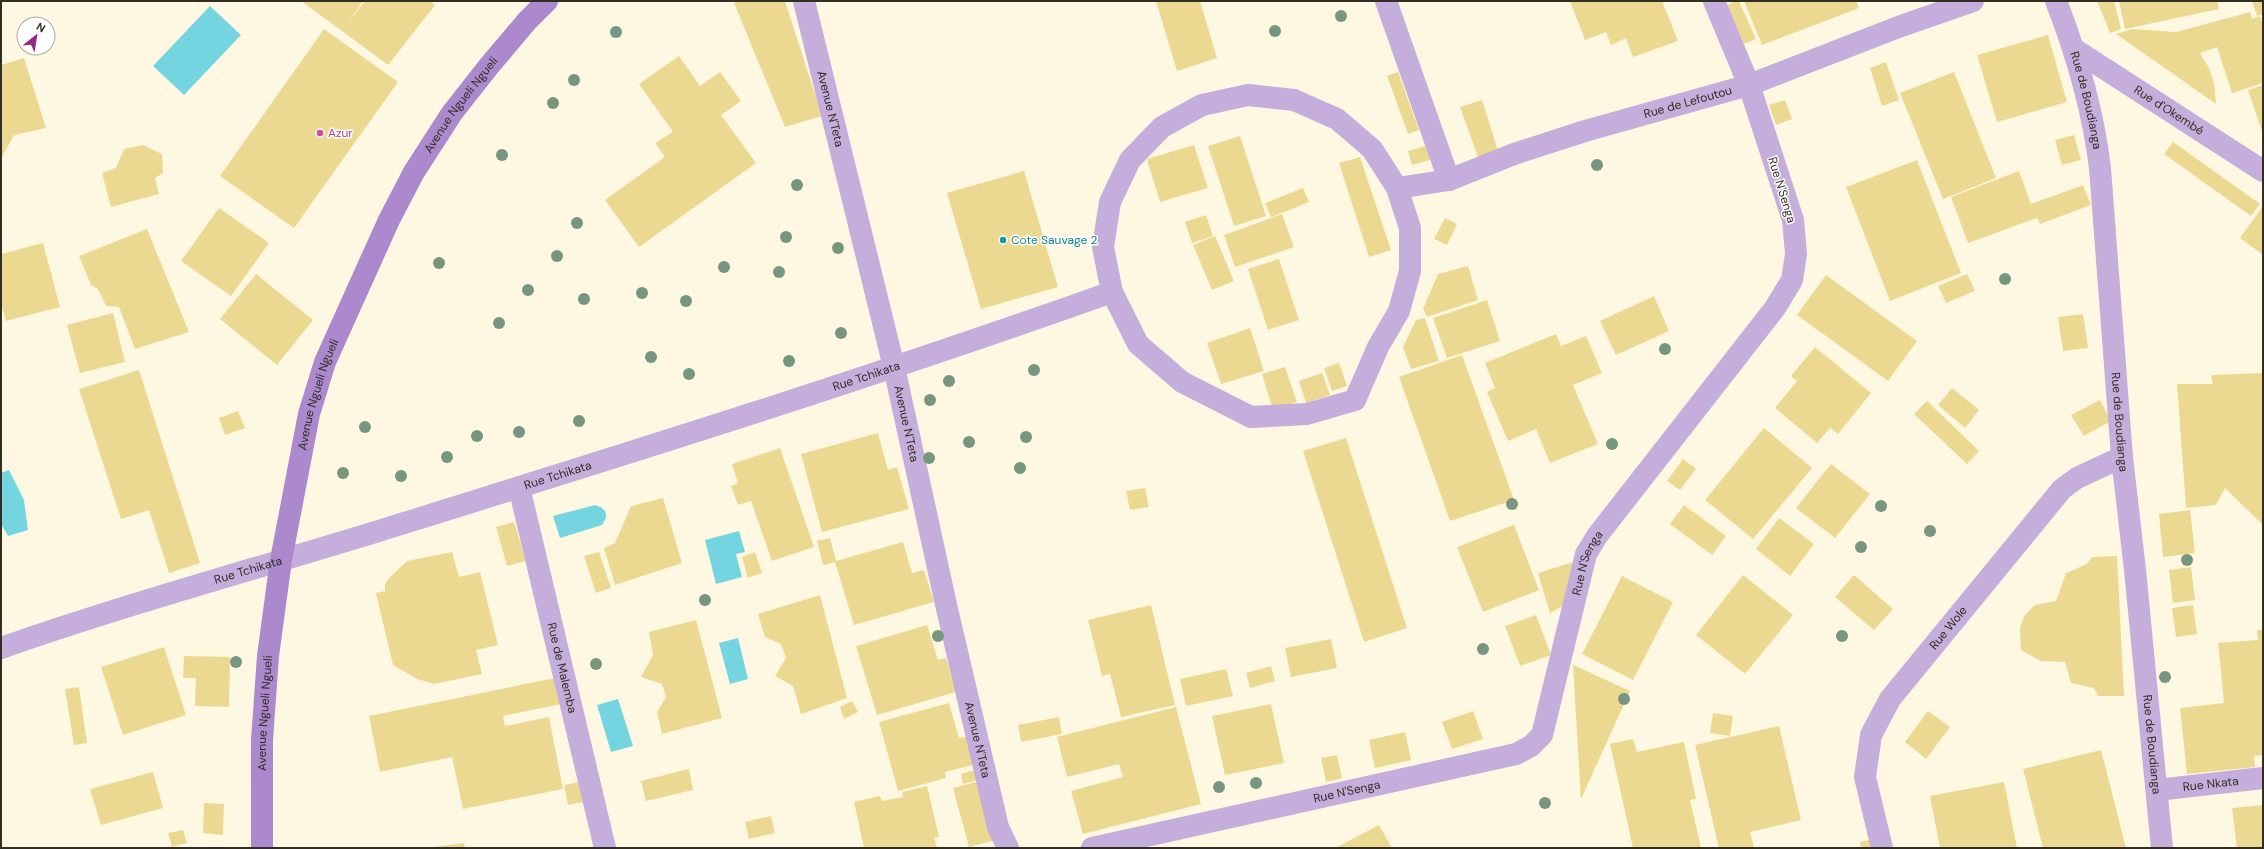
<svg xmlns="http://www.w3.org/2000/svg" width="2264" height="849" viewBox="0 0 2264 849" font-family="'DM Sans',sans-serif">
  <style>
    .water { fill: #74d5e0 }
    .building { fill: #ebd992 }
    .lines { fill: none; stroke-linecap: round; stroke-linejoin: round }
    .street { stroke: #c5aedc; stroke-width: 22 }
    .secondary { stroke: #ac89cd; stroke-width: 22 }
    .tree { fill: #76967f }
    .hotel-dot { fill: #d1479c; stroke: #fff; stroke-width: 1.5 }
    .culture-dot { fill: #0f9aa8; stroke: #fff; stroke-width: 1.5 }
    .labels { text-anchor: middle; stroke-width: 3; stroke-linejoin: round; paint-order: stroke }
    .street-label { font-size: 12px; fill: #312e24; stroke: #fff }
    .hotel-label { font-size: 12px; fill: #b23c85; stroke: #fff; text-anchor: start }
    .culture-label { font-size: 12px; fill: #0d838f; stroke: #fff; text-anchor: start }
  </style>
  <rect width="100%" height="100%" fill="#fef8e2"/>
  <!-- water -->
  <g class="water">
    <path d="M210 6 241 35 184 95 153 66Z"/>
    <path d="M9 470 24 500 28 530 8 536 1 524V473Z"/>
    <path d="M595 505C607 508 609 516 602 525L560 538 553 516Z"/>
    <path d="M739 531 745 552 736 554 742 577 716 584 705 540Z"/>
    <path d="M738 638 748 679 730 684 719 643Z"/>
    <path d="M618 699 633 746 611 752 597 705Z"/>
  </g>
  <!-- building -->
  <g class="building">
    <path d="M301 1H363L347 24 365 1H430L435 5 388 65Z"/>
    <path d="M738 1H785L822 116 785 127 734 3Z"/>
    <path d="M1156 1H1200L1217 58 1177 71Z"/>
    <path d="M1570 1H1662L1678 41 1633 57 1626 38 1611 45 1606 32 1585 40Z"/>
    <path d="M1735 1H1739L1756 39 1744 44 1727 5Z"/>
    <path d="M1744 1H1856L1859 8 1762 45Z"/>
    <path d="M2097 1H2114L2121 29 2110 33Z"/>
    <path d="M2119 1H2217L2219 9 2125 29Z"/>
    <path d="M2252 1H2263V14L2257 16Z"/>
    <path d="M2250 12 2252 19 2260 16 2263 26V83L2232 93 2217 47 2200 53 2209 68 2214 83 2216 104 2116 34 2132 29 2176 32Z"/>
    <path d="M324 29 398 82 294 228 220 176Z"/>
    <path d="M2048 35 2067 102 1997 122 1977 55Z"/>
    <path d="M679 56 700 86 720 72 741 101 721 115 756 163 639 247 605 200 665 157 655 143 673 132 639 84Z"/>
    <path d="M24 58 46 128 14 135 2 157 1 65Z"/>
    <path d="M1886 62 1899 100 1882 106 1870 68Z"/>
    <path d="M1398 72 1419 130 1408 134 1387 76Z"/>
    <path d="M1954 72 1996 178 1943 199 1900 93Z"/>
    <path d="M2263 85V134L2248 90Z"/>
    <path d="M1482 100 1499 154 1479 160 1460 107Z"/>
    <path d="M1785 100 1792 119 1776 125 1769 105Z"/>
    <path d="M2074 135 2081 160 2062 165 2055 140Z"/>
    <path d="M1240 136 1266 216 1234 226 1208 146Z"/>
    <path d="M2173 142 2260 204 2251 216 2164 154Z"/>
    <path d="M143 145 162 154 163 173 155 178 159 194 111 207 102 173 116 168 124 149Z"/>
    <path d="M1194 145 1208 188 1160 202 1147 159Z"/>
    <path d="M1429 145 1433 159 1412 165 1408 151Z"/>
    <path d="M1360 157 1391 250 1369 257 1339 163Z"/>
    <path d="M1917 160 1961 273 1890 301 1846 187Z"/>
    <path d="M1024 171 1058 287 981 309 947 193Z"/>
    <path d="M2019 171 2031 204 2083 185 2091 205 2040 224 2037 218 1968 243 1951 197Z"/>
    <path d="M1303 188 1309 202 1271 217 1265 203Z"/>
    <path d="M2263 206V255L2240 238Z"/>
    <path d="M219 208 269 243 231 296 181 261Z"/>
    <path d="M1282 214 1294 247 1235 267 1224 235Z"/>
    <path d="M1206 215 1213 236 1192 243 1185 222Z"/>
    <path d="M1445 218 1457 224 1447 245 1434 239Z"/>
    <path d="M147 229 189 332 135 349 119 307 106 306 98 289 91 285 79 256Z"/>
    <path d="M1215 236 1234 281 1212 290 1193 245Z"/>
    <path d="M43 243 60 307 6 321 1 303V254Z"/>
    <path d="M1279 259 1299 320 1268 330 1248 269Z"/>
    <path d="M1468 266 1478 300 1427 317 1423 309 1438 274Z"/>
    <path d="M256 274 313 320 277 365 220 319Z"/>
    <path d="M1967 274 1975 291 1946 303 1938 286Z"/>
    <path d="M1826 275 1917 341 1888 381 1797 315Z"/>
    <path d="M1654 296 1669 331 1616 355 1600 321Z"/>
    <path d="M1487 300 1500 341 1447 358 1433 318Z"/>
    <path d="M113 313 125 362 80 373 67 325Z"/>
    <path d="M2083 314 2088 348 2063 351 2058 317Z"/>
    <path d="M1425 318 1439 361 1411 369 1403 347 1416 320Z"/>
    <path d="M1250 328 1264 371 1221 384 1207 343Z"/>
    <path d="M1556 334 1561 346 1586 336 1602 373 1573 385 1598 444 1550 463 1536 429 1508 441 1487 392 1495 388 1485 363Z"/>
    <path d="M1815 347 1871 393 1838 434 1830 428 1817 443 1775 408 1797 381 1791 376Z"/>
    <path d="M1462 355 1514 500 1450 521 1399 377Z"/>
    <path d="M1339 363 1347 386 1332 391 1324 368Z"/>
    <path d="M1285 367 1297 402 1273 410 1262 374Z"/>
    <path d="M139 370 200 563 169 573 149 510 121 519 79 389Z"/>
    <path d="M1322 373 1330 395 1306 403 1299 381Z"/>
    <path d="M2263 373V525L2225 488 2216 505 2186 508 2177 384H2213L2211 375Z"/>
    <path d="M1952 388 1979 410 1965 428 1938 405Z"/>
    <path d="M2100 400 2111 421 2084 436 2071 415Z"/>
    <path d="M1927 401 1979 451 1967 464 1914 414Z"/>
    <path d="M238 411 245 428 225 435 219 418Z"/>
    <path d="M1764 428 1812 468 1753 539 1705 500Z"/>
    <path d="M878 433 888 470 897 467 909 509 822 532 801 454Z"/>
    <path d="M1346 438 1407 628 1364 642 1303 451Z"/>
    <path d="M780 448 814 547 772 561 751 501 738 505 731 486 738 483 732 464Z"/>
    <path d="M1683 459 1696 469 1680 490 1667 481Z"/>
    <path d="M1831 464 1870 494 1835 538 1796 508Z"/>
    <path d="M1145 488 1149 507 1130 510 1126 491Z"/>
    <path d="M663 498 682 563 615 585 604 548 615 543 631 506Z"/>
    <path d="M1684 505 1726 536 1712 555 1670 524Z"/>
    <path d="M2190 510 2195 553 2163 557 2159 514Z"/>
    <path d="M1779 518 1814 544 1790 576 1756 549Z"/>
    <path d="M514 522 526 561 507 566 496 527Z"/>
    <path d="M1514 525 1539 590 1483 612 1457 547Z"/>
    <path d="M830 538 836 561 903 542 912 573 924 570 934 602 854 625 835 562 823 565 817 541Z"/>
    <path d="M452 552 459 577 480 572 498 645 476 650 482 674 434 684 417 679 393 665 376 593 385 591V584L390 577 407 561Z"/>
    <path d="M599 552 611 588 596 593 584 556Z"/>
    <path d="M755 552 762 573 748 578 742 557Z"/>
    <path d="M2117 556 2124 696H2098L2094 688 2071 683 2065 662 2041 661 2021 650 2020 628 2024 616 2035 605 2056 601 2066 573 2087 564 2092 557Z"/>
    <path d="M1573 562 1563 606 1550 613 1538 573Z"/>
    <path d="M2191 567 2195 600 2173 603 2169 570Z"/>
    <path d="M1743 575 1793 615 1745 674 1696 635Z"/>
    <path d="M1854 575 1893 609 1874 630 1835 597Z"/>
    <path d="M1622 576 1673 602 1633 680 1582 654Z"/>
    <path d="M820 595 847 698 801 714 793 686 775 676 786 658 781 644 765 637 758 614Z"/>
    <path d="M1151 605 1175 705 1121 717 1110 674 1102 676 1088 620Z"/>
    <path d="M2193 605 2197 634 2176 637 2172 608Z"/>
    <path d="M1536 615 1551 655 1520 666 1505 626Z"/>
    <path d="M696 620 722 718 662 734 657 712 666 697 662 684 641 677 653 655 649 632Z"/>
    <path d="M927 625 938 660 946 658 956 692 877 715 856 646Z"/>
    <path d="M2257 630H2263V755L2254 756 2255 767 2187 774 2180 708 2224 703 2218 643 2258 640Z"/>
    <path d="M1331 639 1337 668 1291 677 1285 648Z"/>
    <path d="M164 647 186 715 123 735 101 667Z"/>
    <path d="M184 656 230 657 229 707 195 706 196 678H183Z"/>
    <path d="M1573 665 1630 691 1581 799Z"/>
    <path d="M1271 666 1275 681 1250 688 1246 673Z"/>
    <path d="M1226 669 1233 696 1186 706 1180 679Z"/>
    <path d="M555 678 561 704 503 716 505 726 549 717 563 789 463 809 452 757 380 772 369 716Z"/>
    <path d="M79 687 87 743 74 745 65 689Z"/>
    <path d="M852 701 858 712 844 719 840 707Z"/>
    <path d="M949 703 959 738 969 736 977 764 945 772 946 778 898 791 879 722Z"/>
    <path d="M1271 704 1284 763 1225 775 1212 716Z"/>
    <path d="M1176 707 1201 804 1083 834 1071 791 1123 777 1119 764 1067 777 1057 737Z"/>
    <path d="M1473 711 1483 739 1452 749 1442 722Z"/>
    <path d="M1928 711 1950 727 1926 759 1905 742Z"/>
    <path d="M1713 713 1733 716 1730 736 1710 733Z"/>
    <path d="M1059 717 1062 734 1021 742 1018 725Z"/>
    <path d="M1779 726 1801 820 1750 832 1754 847 1719 848 1695 745Z"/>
    <path d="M1405 732 1411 760 1375 768 1369 740Z"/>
    <path d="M1633 739 1637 752 1684 742 1696 799 1690 800 1701 848H1633L1610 744Z"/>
    <path d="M2101 750 2126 848H2043L2023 769Z"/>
    <path d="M1337 755 1342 778 1326 782 1321 758Z"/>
    <path d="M689 769 693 790 646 801 641 781Z"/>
    <path d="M974 770 977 780 963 784 961 774Z"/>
    <path d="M153 772 163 808 101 825 90 789Z"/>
    <path d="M980 781 996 840 969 847 953 788Z"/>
    <path d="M579 782 583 802 568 805 564 785Z"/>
    <path d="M2004 782 2017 848H1940L1930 796Z"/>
    <path d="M927 786 939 837H934L937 848H864L854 802 880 796 882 801 903 797 902 792Z"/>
    <path d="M204 803 224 804 223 835 203 833Z"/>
    <path d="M2263 805V848H2237L2232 808Z"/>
    <path d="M771 816 775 833 749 839 745 822Z"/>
    <path d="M1379 825 1392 848H1335Z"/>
    <path d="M183 830 187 843 172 847 168 833Z"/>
    <path d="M1870 840 1872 848H1861L1860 842Z"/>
    <path d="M464 843 465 848H435L434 847Z"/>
  </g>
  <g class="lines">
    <!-- street -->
    <g class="street">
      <path id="s1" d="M804 1 894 367 947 609 998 827 1008 848"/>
      <path d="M1386 1 1449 180"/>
      <path id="s2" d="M2056 1C2077 55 2093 110 2100 168L2122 457 2135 570 2162 848"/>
      <path id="s3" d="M2074 49 2263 171"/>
      <path d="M1248 95 1294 100 1337 119 1372 149 1397 188 1410 228V271L1399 311 1378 347 1355 400 1307 414 1251 417 1182 382 1138 344 1112 292 1103 247 1110 202 1130 160 1162 127 1202 105Z"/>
      <path id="s4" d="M1397 188 1449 180 1514 154 1585 131 1749 85 1901 26 1973 1"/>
      <path id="s5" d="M519 487 605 848"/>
      <path id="s6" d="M1 648C127 604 255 569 382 530 626 454 871 378 1112 292"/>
      <path id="s7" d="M2157 790 2263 778"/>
      <path id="s8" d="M1092 848 1516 754 1531 746 1542 735 1586 554 1597 536 1775 308 1792 280 1796 254 1793 220 1749 85 1714 1"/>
      <path id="s9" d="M1882 848 1865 777 1871 735 1890 699 2062 489 2077 478 2122 457"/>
    </g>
    <!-- secondary -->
    <path class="secondary" id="s10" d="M262 848V740L268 656 281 560 309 414 325 362 389 220 414 172 452 113 489 66 527 21 547 1"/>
  </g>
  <!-- trees -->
  <g class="tree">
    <circle cx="1341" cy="16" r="6"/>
    <circle cx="1275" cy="31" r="6"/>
    <circle cx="616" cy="32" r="6"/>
    <circle cx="574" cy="80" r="6"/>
    <circle cx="553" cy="103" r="6"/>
    <circle cx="502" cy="155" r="6"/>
    <circle cx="1597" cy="165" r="6"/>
    <circle cx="797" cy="185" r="6"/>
    <circle cx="577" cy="223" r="6"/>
    <circle cx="786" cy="237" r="6"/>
    <circle cx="838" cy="248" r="6"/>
    <circle cx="557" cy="256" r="6"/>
    <circle cx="439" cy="263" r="6"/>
    <circle cx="724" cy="267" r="6"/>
    <circle cx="779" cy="272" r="6"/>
    <circle cx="2005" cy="279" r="6"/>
    <circle cx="528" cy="290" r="6"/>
    <circle cx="642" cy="293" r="6"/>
    <circle cx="584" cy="299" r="6"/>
    <circle cx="686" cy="301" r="6"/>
    <circle cx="499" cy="323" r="6"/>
    <circle cx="841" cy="333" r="6"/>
    <circle cx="1665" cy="349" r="6"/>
    <circle cx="651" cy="357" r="6"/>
    <circle cx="789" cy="361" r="6"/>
    <circle cx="1034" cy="370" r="6"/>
    <circle cx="689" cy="374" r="6"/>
    <circle cx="949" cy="381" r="6"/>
    <circle cx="930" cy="400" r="6"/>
    <circle cx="579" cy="421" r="6"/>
    <circle cx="365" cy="427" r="6"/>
    <circle cx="519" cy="432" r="6"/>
    <circle cx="477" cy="436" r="6"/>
    <circle cx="1026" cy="437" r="6"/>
    <circle cx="969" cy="442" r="6"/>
    <circle cx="1612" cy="444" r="6"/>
    <circle cx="447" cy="457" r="6"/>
    <circle cx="929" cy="458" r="6"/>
    <circle cx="1020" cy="468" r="6"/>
    <circle cx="343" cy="473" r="6"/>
    <circle cx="401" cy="476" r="6"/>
    <circle cx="1512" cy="504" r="6"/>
    <circle cx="1881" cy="506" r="6"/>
    <circle cx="1930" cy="531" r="6"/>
    <circle cx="1861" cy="547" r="6"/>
    <circle cx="2187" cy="560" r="6"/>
    <circle cx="705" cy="600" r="6"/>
    <circle cx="938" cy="636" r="6"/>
    <circle cx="1842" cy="636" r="6"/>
    <circle cx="1483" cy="649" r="6"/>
    <circle cx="236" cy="662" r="6"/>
    <circle cx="596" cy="664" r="6"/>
    <circle cx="2165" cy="677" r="6"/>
    <circle cx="1624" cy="699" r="6"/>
    <circle cx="1256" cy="783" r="6"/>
    <circle cx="1219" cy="787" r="6"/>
    <circle cx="1545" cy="803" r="6"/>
  </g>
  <!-- markers -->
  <circle class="hotel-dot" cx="320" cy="133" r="4"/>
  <circle class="culture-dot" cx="1003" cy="240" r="4"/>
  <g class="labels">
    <!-- street labels -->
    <g class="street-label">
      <text dy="4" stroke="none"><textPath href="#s2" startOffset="104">Rue de Boudianga</textPath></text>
      <text dy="4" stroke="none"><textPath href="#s4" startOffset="304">Rue de Lefoutou</textPath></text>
      <text dy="4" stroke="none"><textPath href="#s10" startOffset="784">Avenue Ngueli Ngueli</textPath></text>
      <text dy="4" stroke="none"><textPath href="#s1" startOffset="111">Avenue N'Teta</textPath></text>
      <text dy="4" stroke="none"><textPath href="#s3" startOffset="113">Rue d'Okembé</textPath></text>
      <text transform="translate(1782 190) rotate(73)" y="4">Rue N'Senga</text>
      <text dy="4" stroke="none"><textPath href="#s6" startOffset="907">Rue Tchikata</textPath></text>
      <text dy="4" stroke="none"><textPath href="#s10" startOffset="459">Avenue Ngueli Ngueli</textPath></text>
      <text dy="4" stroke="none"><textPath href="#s2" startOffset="428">Rue de Boudianga</textPath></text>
      <text dy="4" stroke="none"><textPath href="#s1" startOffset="435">Avenue N'Teta</textPath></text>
      <text dy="4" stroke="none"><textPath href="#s6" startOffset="583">Rue Tchikata</textPath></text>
      <text dy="4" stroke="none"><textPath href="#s8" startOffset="645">Rue N'Senga</textPath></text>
      <text dy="4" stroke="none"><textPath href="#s6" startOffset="259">Rue Tchikata</textPath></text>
      <text dy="4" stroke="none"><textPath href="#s9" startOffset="248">Rue Wole</textPath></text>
      <text dy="4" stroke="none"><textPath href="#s5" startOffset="186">Rue de Malemba</textPath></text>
      <text dy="4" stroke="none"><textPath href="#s10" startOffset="135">Avenue Ngueli Ngueli</textPath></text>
      <text dy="4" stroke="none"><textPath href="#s1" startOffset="759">Avenue N'Teta</textPath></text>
      <text dy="4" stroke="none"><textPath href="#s2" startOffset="752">Rue de Boudianga</textPath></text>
      <text dy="4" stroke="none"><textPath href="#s7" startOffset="54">Rue Nkata</textPath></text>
      <text dy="4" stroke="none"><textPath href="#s8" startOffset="261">Rue N'Senga</textPath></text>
    </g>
    <!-- hotel labels -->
    <g class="hotel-label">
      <text x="328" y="137">Azur</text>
    </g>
    <!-- culture labels -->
    <g class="culture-label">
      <text x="1011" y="244">Cote Sauvage 2</text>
    </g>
  </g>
  <!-- border -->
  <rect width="2264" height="849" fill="none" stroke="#312e24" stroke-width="4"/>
  <!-- north arrow -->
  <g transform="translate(36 36) rotate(30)"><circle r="19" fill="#ffffff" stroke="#adaba7"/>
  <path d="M0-3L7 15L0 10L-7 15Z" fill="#962686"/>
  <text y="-6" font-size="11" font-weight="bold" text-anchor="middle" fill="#312e24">N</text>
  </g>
</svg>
